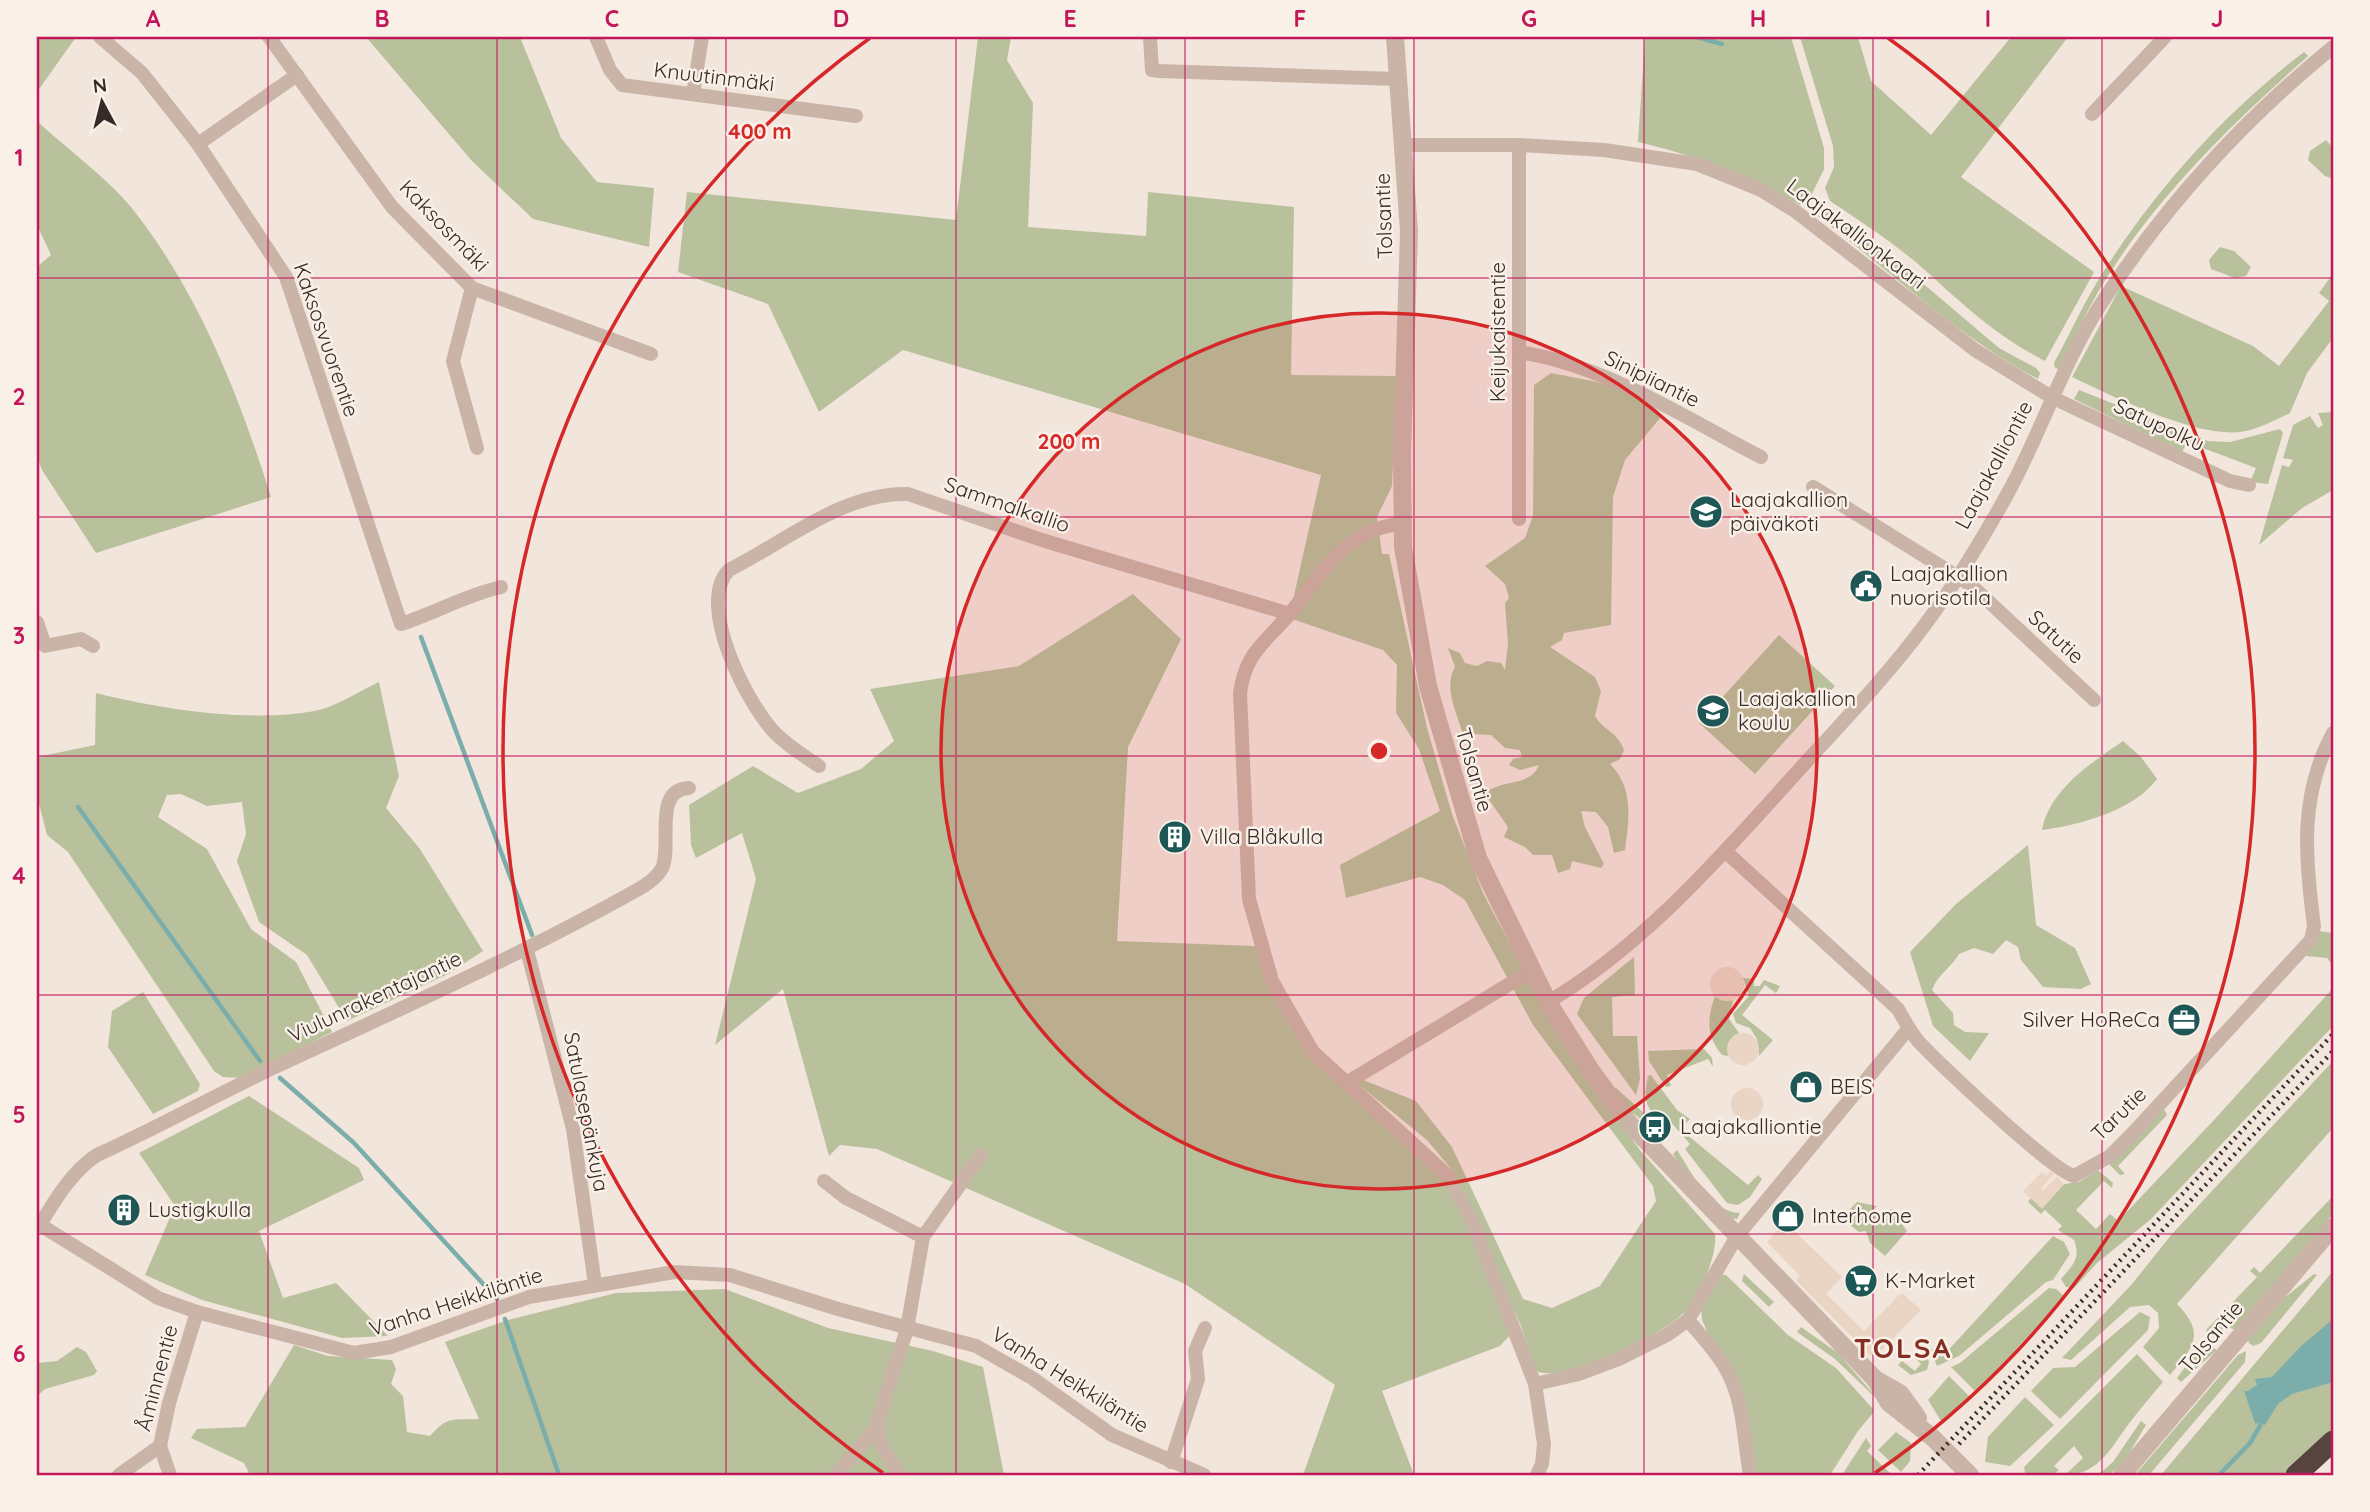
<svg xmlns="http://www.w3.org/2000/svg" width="2370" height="1512" viewBox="0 0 2370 1512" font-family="Quicksand,sans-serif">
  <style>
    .green { fill: #b8c19c }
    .plaza { fill: #ead4c3 }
    .water { fill: #7baeab }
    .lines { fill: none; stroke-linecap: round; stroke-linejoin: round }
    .stream { stroke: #7baeab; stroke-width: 4.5 }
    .minor { stroke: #cab4a8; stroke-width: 14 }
    .tertiary { stroke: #cab4a8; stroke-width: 18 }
    .motorway { stroke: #57443f; stroke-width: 21 }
    .rail { stroke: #362b28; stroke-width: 4.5; stroke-dasharray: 2 5; stroke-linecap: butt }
    .grid { fill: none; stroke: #c2185b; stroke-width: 2; stroke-opacity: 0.55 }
    .ring { fill: none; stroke: #d62828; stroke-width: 3.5 }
    .labels { text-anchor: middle; stroke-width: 5; stroke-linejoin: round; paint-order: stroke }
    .street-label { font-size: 21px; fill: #362b28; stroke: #f9f0e8 }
    .poi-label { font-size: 21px; fill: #362b28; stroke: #f9f0e8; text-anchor: start }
    .district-label { font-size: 28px; font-weight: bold; letter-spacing: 2px; fill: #852f22; stroke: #f9f0e8 }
    .centre { fill: #d62828; stroke: #f9f0e8; stroke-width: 3.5 }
    .ring-label { font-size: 21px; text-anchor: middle; font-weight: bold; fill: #d62828; stroke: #f9f0e8; stroke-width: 5; stroke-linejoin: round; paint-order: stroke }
    .neatline { fill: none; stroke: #c2185b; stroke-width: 2.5 }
    .grid-label { font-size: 23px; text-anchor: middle; font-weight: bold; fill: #c2185b }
  </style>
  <rect width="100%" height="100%" fill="#f2e5dc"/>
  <!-- green -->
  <g class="green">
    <path d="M37 37H76L37 92Z"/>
    <path d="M366 37H520L561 138 597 182 654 188 649 247 533 219 472 161Z"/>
    <path d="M978 37H1011L1007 60 1033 103 1028 227 1146 236 1148 192 1294 207 1291 375 1397 376 1392 486 1377 517 1382 554H1389L1427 728 1452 814 1483 893 1558 1035 1591 1085 1640 1150 1715 1234C1717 1257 1702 1288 1688 1308 1671 1332 1561 1387 1535 1370L1521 1326 1452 1170 1427 1140 1343 1072 1416 1101 1452 1147 1523 1299 1552 1308 1600 1286 1656 1201 1653 1186 1533 1025 1465 900 1443 885 1420 877 1346 898 1340 865 1440 811 1419 749 1396 713 1397 665 1383 650 1289 618 1321 475 903 350 819 412 768 304 678 272 687 192 956 220Z"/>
    <path d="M1645 37H1791L1824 148V169L1809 200 1800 205C1744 174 1700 157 1638 142Z"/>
    <path d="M1800 37H1858L1871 81 1931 135 2011 37H2068L1961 177 2094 272 2045 361C1995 335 1967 308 1926 271 1897 245 1863 223 1830 201L1825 188 1834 167 1833 146Z"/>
    <path d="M2304 52 2308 56C2233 123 2160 193 2106 279 2088 307 2074 339 2059 369L2055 368 2054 363C2070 334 2084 302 2102 274 2155 190 2225 112 2304 52Z"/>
    <path d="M37 121C66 148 106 177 131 207 198 291 239 395 271 497L96 553 42 470 37 456V267L51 255 37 225Z"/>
    <path d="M2326 140 2333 148V179L2325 176 2308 160 2310 151Z"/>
    <path d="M1817 205 1873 241 1999 348 2036 368 2040 373 2038 379C1954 335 1888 268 1812 212Z"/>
    <path d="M2220 247 2234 251 2251 267 2246 276 2235 278 2211 269 2209 260Z"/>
    <path d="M2332 275 2333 338 2307 373 2290 413C2274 420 2257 430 2240 432 2194 437 2114 397 2072 377L2121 286 2253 346 2279 366 2329 301 2319 293Z"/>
    <path d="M1551 373C1587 381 1640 384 1660 418L1625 460 1613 497 1611 625 1564 633 1562 640 1550 647 1595 677 1601 691 1595 716C1605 732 1617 731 1624 750L1620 759 1610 764C1634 788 1629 819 1625 850L1614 853 1608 827 1596 812 1581 811 1585 827 1604 864 1601 868 1572 861 1570 869 1558 873 1552 855H1533L1525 847 1504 837 1508 827 1485 794C1500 778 1530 788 1539 765L1520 770 1509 765 1513 759 1522 757 1520 750 1505 748 1491 735 1472 734 1464 739C1459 715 1442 690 1455 667L1448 648 1460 653 1465 663 1477 666 1487 661 1501 663 1505 670 1508 644 1505 603 1509 598 1505 584 1485 566 1525 538 1533 516 1534 385Z"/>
    <path d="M2079 390 2208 441 2230 442 2280 429 2283 433 2268 484 2250 482 2256 468 2187 442 2182 452 2074 399Z"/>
    <path d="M2333 412V490L2302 508 2259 545 2282 465 2289 467 2293 460 2283 458 2293 425 2310 416 2318 428 2323 425 2318 413Z"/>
    <path d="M1133 594 1181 639 1128 747 1117 941 1256 946 1290 1027 1437 1170 1465 1217 1511 1334 1500 1346 1382 1391 1414 1475H1303L1335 1385 1185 1284 877 1149 840 1145 829 1156 783 989 715 1045 756 879 742 833 696 858 691 845 689 805 753 766 798 793 861 769 894 741 870 689 1019 666Z"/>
    <path d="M1779 635 1835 686 1755 774 1699 723Z"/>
    <path d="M379 682 399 776 386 808 420 849 483 951 448 974 347 1021 307 955 259 922 237 861 246 834 242 802 207 806 181 794 167 795 158 817 207 849 251 929 296 962 332 1032 241 1078 223 1077 214 1071 68 852 47 835 37 796V757L95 745 96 693C159 709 250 723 315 711 336 707 359 691 379 682Z"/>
    <path d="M2123 741 2141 757 2157 779C2133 811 2079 825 2042 830 2050 789 2091 763 2123 741Z"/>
    <path d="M2028 845 2036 925 2075 948 2091 984 2081 989 2043 987 2021 960 2018 947 2006 940 1993 954 1974 948 1959 954C1951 968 1938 974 1932 990L1953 1013 1954 1025 1965 1032 1989 1033 1970 1061 1933 1026 1910 952 1956 904Z"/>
    <path d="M2320 931 2333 933V966L2327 958 2306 956Z"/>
    <path d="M1634 957 1635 995 1612 997 1613 1036H1637L1640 1079 1636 1095 1577 1014 1584 998Z"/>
    <path d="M1743 978 1754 979V986H1760L1764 980 1780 986 1776 993 1765 985 1742 1015 1773 1040 1759 1056 1757 1039 1750 1028 1736 1023 1733 1014 1749 996Z"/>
    <path d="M2333 988V1026L2151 1219 2097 1263 2074 1288 2066 1287 2061 1279C2073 1265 2081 1258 2074 1240L2058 1230 2062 1226 2045 1210 2041 1214 2028 1202 2031 1198 2042 1208 2064 1184 2079 1182 2098 1170 2113 1183 2112 1188 2104 1181 2076 1210 2096 1229 2110 1214 2118 1221 2214 1120Z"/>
    <path d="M143 992 200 1084 198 1091 153 1114 108 1047 112 1011Z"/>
    <path d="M1715 996 1725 1001 1733 1000 1729 1019 1739 1033 1733 1036 1728 1056 1722 1055C1706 1036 1707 1018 1715 996Z"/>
    <path d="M1704 1049 1712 1058 1713 1067 1708 1059 1667 1075 1671 1086 1666 1087 1649 1061 1648 1051Z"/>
    <path d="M2333 1061V1128L2177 1304C2206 1334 2194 1346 2170 1375L2143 1347 2159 1328 2158 1313 2149 1305 2130 1307 2071 1360 2062 1358 2132 1284 2172 1234Z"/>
    <path d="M1651 1075 1677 1110 1690 1119 1680 1129 1748 1185 1758 1175 1762 1179 1750 1197 1738 1205 1727 1203 1685 1149 1690 1144 1662 1112 1655 1116C1643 1103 1645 1092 1648 1076Z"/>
    <path d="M1614 1088H1616L1654 1122 1649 1126 1627 1108Z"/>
    <path d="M249 1096 359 1168 364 1180 259 1231 283 1298 336 1283 388 1336 342 1338 202 1300 145 1275 175 1206 139 1153Z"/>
    <path d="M2164 1109 2167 1115 2118 1166 2125 1174 2120 1175 2108 1163Z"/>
    <path d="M1677 1150C1692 1173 1710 1212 1740 1213L1737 1219C1712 1218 1686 1174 1673 1154Z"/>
    <path d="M2333 1196V1214L2235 1330 2227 1326 2214 1337 2207 1333 2206 1330 2257 1277 2250 1271 2254 1267 2260 1273Z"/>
    <path d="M1857 1202 1877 1206 1872 1212 1875 1216 1892 1209 1907 1231 1885 1256 1870 1243 1866 1231 1859 1232 1845 1221 1847 1212Z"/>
    <path d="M2053 1236 2064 1242 2070 1254 2053 1280 2046 1282 1959 1356 1937 1366 1930 1348 1942 1357Z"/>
    <path d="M2333 1271V1429L2284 1475H2161Z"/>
    <path d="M1719 1274 1726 1275 1788 1335 1836 1368 1873 1409V1413L1858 1431 1830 1475H1754L1742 1411 1702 1320 1701 1308Z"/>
    <path d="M1744 1274 1774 1302 1769 1307 1742 1281Z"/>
    <path d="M2314 1274 2317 1275 2261 1343 2253 1346 2249 1343 2248 1340 2283 1299Z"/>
    <path d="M2049 1288 2056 1289 2065 1297 1976 1392 1951 1367 1960 1363Z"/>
    <path d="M725 1289 828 1328 933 1351 983 1367 1004 1475H250L244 1463 191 1438 197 1429 245 1427 294 1345 328 1356 392 1360 396 1369 391 1384 403 1396 407 1432 430 1436C448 1415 453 1420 479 1419L445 1342 508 1320 616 1293Z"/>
    <path d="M2140 1312 2150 1317 2148 1330 2060 1419 2031 1391 2053 1368 2075 1367Z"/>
    <path d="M1801 1327 1838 1353 1881 1403 1835 1359 1797 1332Z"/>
    <path d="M2204 1342 2217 1350 2181 1382 2177 1378Z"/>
    <path d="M77 1347 86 1352 97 1371 94 1375 45 1389 37 1396V1363L57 1361Z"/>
    <path d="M2246 1351 2245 1362 2149 1475H2135L2238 1355Z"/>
    <path d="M1925 1352 1929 1362 1927 1370 1911 1375 1898 1365 1902 1361 1915 1371 1921 1364 1913 1356Z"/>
    <path d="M2137 1354 2163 1382C2152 1395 2141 1408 2131 1421 2112 1445 2100 1475 2065 1475L2083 1458 2074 1446 2054 1466 2059 1470 2053 1475 2025 1473 2024 1467Z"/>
    <path d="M1949 1376 1970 1397 1943 1424 1928 1400Z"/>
    <path d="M2025 1397 2054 1425 2010 1466 1985 1462 1988 1437Z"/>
    <path d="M2141 1421 2146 1425 2125 1460 2109 1475H2098L2113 1462Z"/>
    <path d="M1896 1432 1911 1443 1910 1461 1901 1472 1878 1450Z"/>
    <path d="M1866 1438 1871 1446 1867 1451 1892 1475H1842Z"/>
  </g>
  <!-- plaza -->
  <g class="plaza">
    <circle cx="1727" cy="984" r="17"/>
    <circle cx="1743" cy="1049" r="16"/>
    <circle cx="1747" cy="1104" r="16"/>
    <path d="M2050 1171 2054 1174 2041 1189 2043 1190 2057 1177 2064 1184 2042 1209 2023 1191 2042 1172 2047 1176Z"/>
    <path d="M1785 1222 1842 1277 1826 1294 1864 1331 1899 1295 1903 1294 1921 1310 1878 1354 1870 1355 1796 1280 1800 1276 1767 1242Z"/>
  </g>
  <!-- water -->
  <path class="water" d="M2333 1319V1382L2292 1394 2278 1404 2265 1425 2255 1423 2244 1391H2248L2257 1385 2255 1379 2272 1377 2300 1347Z"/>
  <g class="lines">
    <!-- stream -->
    <g class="stream">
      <path d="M1697 37 1722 44"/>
      <path d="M421 637 532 935"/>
      <path d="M78 807 260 1061"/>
      <path d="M280 1078 354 1143 497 1299"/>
      <path d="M505 1319 559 1475"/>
      <path d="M2219 1475 2250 1443 2260 1426"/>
    </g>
    <!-- minor -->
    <g class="minor">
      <path d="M100 37 142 73 198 144 286 277 401 624C435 613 466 595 501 587"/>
      <path d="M269 37 392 207 472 288 651 354"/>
      <path d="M596 37 610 70 622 85 856 116"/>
      <path d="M1150 37 1152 70 1159 71 1396 79"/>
      <path d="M693 94 702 37"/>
      <path d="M2092 114 2165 37"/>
      <path d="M198 144 297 75"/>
      <path d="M1403 145H1519L1604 150 1697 164 1761 190 1795 211 1975 350 2053 398 2230 481 2249 485"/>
      <path d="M1519 145V519"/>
      <path d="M472 288 453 361 477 448"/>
      <path d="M1519 352C1606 365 1685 418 1761 457"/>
      <path d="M1813 487 1971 585 2094 700"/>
      <path d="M1402 524C1347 527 1322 574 1291 612 1267 642 1246 650 1240 693L1249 899 1272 981 1313 1052 1448 1176 1472 1221 1535 1384 1544 1444 1542 1464 1537 1475"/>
      <path d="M37 622 45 646 81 639 93 646"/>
      <path d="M819 766C804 756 788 746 775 733 748 705 695 604 729 570 785 542 843 492 908 494L1045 541 1290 614"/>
      <path d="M1725 851 1898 1009C1904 1020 1910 1031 1918 1041 1939 1063 2052 1171 2074 1176L2110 1156 2133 1133 2311 940 2314 926C2305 858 2299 795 2333 733"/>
      <path d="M527 950 573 1129 595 1284"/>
      <path d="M1548 1002C1641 947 1717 861 1788 782 1834 731 1883 681 1924 626 1955 585 1983 538 2008 493 2041 433 2062 365 2099 307 2163 208 2242 121 2333 47"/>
      <path d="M1348 1082 1531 971"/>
      <path d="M824 1181 846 1198 923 1237 907 1329 878 1420 874 1430 836 1475"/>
      <path d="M37 1223 158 1298 197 1312 354 1353 391 1347 529 1297 674 1272 730 1275 838 1309 976 1346 1032 1378 1112 1435 1204 1475"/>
      <path d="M40 1225C54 1201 73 1170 97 1155 157 1128 214 1096 273 1068 396 1011 519 956 637 890 645 886 656 878 661 870 674 850 651 789 689 788"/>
      <path d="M923 1237 981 1155"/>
      <path d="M1688 1320C1702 1337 1718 1353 1728 1373 1744 1402 1744 1443 1750 1475"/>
      <path d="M1535 1384 1579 1374 1619 1359 1667 1335 1688 1320 1737 1236 1909 1028"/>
      <path d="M878 1422 879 1440 899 1475"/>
      <path d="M160 1446 170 1475"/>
      <path d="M1171 1462 1198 1379 1195 1351 1205 1328"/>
      <path d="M119 1475 160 1446 169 1403 197 1312"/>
    </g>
    <!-- tertiary -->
    <g class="tertiary">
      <path d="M1395 37 1409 231 1402 454 1403 547 1428 686 1478 858 1548 1002 1590 1069 1630 1124 1875 1379 1889 1403 1932 1437 1970 1475"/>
      <path d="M1875 1379 1900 1393 1918 1418"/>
      <path d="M2122 1475 2333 1227"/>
    </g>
    <!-- motorway -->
    <path class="motorway" d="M2296 1475 2333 1441"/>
    <!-- rail -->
    <g class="rail">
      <path d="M1959 1444 2333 1051"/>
      <path d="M1918 1475 2333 1034"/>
    </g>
  </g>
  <!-- grid -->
  <path class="grid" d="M268 37V1475M497 37V1475M726 37V1475M956 37V1475M1185 37V1475M1414 37V1475M1644 37V1475M1873 37V1475M2102 37V1475M37 278H2333M37 517H2333M37 756H2333M37 995H2333M37 1234H2333"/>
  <!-- distance rings -->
  <circle cx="1379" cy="751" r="438" fill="#d62828" fill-opacity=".12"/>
  <g class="ring">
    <circle cx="1379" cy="751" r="438"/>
    <path d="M883 1473A876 876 0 0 1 870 38M1888 38A876 876 0 0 1 1875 1473"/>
  </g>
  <!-- icons -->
  <defs>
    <symbol id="school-disc" viewBox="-11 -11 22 22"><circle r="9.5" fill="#1e5755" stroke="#f9f0e8"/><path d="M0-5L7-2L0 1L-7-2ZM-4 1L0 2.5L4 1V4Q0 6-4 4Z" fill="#fff"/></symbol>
    <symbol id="civic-disc" viewBox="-11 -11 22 22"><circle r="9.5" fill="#1e5755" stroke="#f9f0e8"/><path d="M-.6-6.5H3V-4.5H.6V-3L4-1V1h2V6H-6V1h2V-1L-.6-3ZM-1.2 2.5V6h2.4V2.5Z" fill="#fff"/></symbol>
    <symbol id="building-disc" viewBox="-11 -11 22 22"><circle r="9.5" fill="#1e5755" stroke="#f9f0e8"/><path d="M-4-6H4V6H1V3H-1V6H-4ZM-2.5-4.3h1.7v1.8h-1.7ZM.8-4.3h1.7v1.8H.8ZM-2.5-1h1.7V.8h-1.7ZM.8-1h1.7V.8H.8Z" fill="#fff"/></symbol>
    <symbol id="office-disc" viewBox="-11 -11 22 22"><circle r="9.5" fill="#1e5755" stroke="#f9f0e8"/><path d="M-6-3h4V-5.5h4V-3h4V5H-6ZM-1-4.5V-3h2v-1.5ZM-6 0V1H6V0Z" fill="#fff"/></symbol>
    <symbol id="shop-disc" viewBox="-11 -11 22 22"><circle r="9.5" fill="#1e5755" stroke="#f9f0e8"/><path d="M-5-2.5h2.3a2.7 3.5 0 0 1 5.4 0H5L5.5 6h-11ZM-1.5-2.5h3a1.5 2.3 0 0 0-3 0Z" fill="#fff"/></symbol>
    <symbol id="bus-disc" viewBox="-11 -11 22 22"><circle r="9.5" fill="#1e5755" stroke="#f9f0e8"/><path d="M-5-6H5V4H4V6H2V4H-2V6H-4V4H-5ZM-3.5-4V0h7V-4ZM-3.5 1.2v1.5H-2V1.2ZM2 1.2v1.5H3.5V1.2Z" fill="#fff"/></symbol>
    <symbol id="supermarket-disc" viewBox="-11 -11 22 22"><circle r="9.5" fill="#1e5755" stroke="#f9f0e8"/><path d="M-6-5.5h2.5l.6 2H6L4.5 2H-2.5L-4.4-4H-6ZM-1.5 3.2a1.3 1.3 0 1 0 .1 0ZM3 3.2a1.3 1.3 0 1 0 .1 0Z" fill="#fff"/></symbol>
  </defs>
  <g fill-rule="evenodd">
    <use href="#school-disc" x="1687" y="493" width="38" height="38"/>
    <use href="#civic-disc" x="1847" y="567" width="38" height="38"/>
    <use href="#school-disc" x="1694" y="692" width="38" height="38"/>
    <use href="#building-disc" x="1156" y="818" width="38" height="38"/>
    <use href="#office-disc" x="2165" y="1001" width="38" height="38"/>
    <use href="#shop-disc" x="1787" y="1068" width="38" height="38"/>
    <use href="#bus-disc" x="1636" y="1108" width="38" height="38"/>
    <use href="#building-disc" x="105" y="1191" width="38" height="38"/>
    <use href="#shop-disc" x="1769" y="1197" width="38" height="38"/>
    <use href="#supermarket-disc" x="1842" y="1262" width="38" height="38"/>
  </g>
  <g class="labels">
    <!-- street labels -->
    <g class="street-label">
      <text transform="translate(714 77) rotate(7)" y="7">Knuutinmäki</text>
      <text transform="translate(1384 216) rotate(-92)" y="7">Tolsantie</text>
      <text transform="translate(444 226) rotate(46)" y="7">Kaksosmäki</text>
      <text transform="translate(1856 234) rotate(37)" y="7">Laajakallionkaari</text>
      <text transform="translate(1498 332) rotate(-90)" y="7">Keijukaistentie</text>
      <text transform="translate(326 340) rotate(71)" y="7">Kaksosvuorentie</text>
      <text transform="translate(1652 379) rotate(26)" y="7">Sinipiiantie</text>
      <text transform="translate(2159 425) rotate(25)" y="7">Satupolku</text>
      <text transform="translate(1994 465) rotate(-62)" y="7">Laajakalliontie</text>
      <text transform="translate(1007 505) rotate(19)" y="7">Sammalkallio</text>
      <text transform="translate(2056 637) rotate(43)" y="7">Satutie</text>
      <text transform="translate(1474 770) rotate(74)" y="7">Tolsantie</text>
      <text transform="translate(375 997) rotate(-25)" y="7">Viulunrakentajantie</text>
      <text transform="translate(586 1112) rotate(79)" y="7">Satulasepänkuja</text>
      <text transform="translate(2119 1114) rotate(-44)" y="7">Tarutie</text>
      <text transform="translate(456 1302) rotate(-18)" y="7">Vanha Heikkiläntie</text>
      <text transform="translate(2211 1337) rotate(-50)" y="7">Tolsantie</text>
      <text transform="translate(157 1378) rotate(-75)" y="7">Åminnentie</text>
      <text transform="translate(1070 1380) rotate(32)" y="7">Vanha Heikkiläntie</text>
    </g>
    <!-- poi labels -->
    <g class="poi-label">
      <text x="1730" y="507">Laajakallion<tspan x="1730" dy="24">päiväkoti</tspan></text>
      <text x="1890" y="581">Laajakallion<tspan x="1890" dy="24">nuorisotila</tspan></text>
      <text x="1738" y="706">Laajakallion<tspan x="1738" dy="24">koulu</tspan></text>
      <text x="1200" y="844">Villa Blåkulla</text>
      <text x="2160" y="1027" text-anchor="end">Silver HoReCa</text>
      <text x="1830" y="1094">BEIS</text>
      <text x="1680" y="1134">Laajakalliontie</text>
      <text x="148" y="1217">Lustigkulla</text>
      <text x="1812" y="1223">Interhome</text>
      <text x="1885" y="1288">K-Market</text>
    </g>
    <!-- district labels -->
    <g class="district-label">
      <text x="1903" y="1358">TOLSA</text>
    </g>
  </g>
  <circle cx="1379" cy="751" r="10" class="centre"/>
  <g class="ring-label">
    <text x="760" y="139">400 m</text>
    <text x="1069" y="449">200 m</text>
  </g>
  <!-- border -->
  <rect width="2370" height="1512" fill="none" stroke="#f9f0e8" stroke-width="77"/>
  <!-- north arrow -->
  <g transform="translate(102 102) rotate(353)" stroke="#f9f0e8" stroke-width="5" paint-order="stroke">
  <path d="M0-5L12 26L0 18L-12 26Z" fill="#362b28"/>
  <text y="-10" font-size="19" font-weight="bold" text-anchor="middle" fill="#362b28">N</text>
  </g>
  <rect x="38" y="38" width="2294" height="1436" class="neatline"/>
  <g class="grid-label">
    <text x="153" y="27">A</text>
    <text x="382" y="27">B</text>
    <text x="612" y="27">C</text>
    <text x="841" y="27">D</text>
    <text x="1070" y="27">E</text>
    <text x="1300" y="27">F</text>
    <text x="1529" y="27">G</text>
    <text x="1758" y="27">H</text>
    <text x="1988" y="27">I</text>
    <text x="2217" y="27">J</text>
    <text x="19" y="166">1</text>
    <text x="19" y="405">2</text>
    <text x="19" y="644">3</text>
    <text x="19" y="884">4</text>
    <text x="19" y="1123">5</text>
    <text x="19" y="1362">6</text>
  </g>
</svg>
